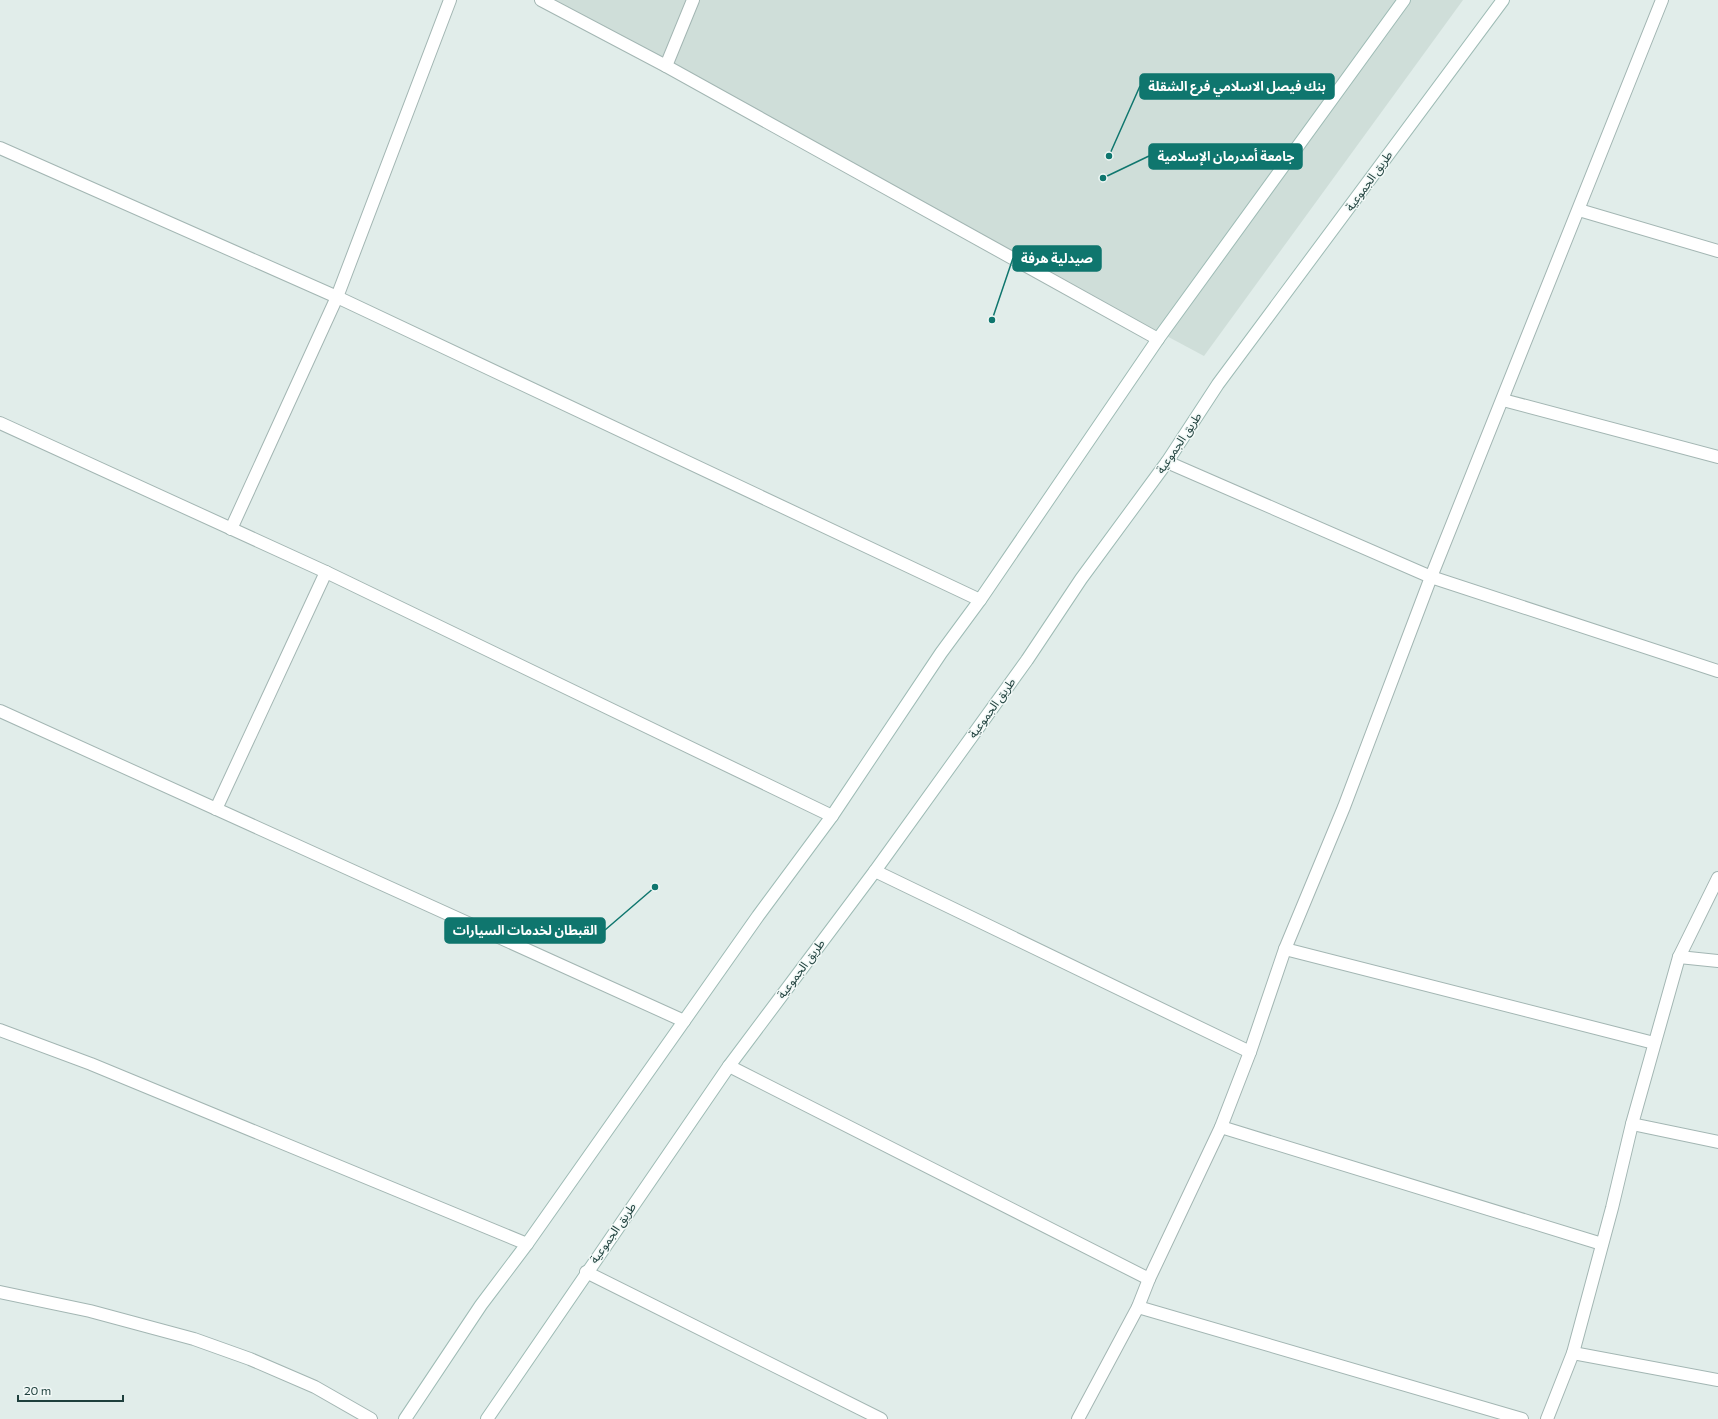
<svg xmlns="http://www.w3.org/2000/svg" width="1718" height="1419" viewBox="0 0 1718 1419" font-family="Commissioner,'Noto Sans Arabic',sans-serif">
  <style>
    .built { fill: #cfded9 }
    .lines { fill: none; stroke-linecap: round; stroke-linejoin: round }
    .service-casing { stroke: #a3b6b3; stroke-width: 14 }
    .minor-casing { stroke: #a3b6b3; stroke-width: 14 }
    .secondary-casing { stroke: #9ebbb5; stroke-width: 14 }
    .service { stroke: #fff; stroke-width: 12 }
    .minor { stroke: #fff; stroke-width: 12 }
    .secondary { stroke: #fff; stroke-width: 12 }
    .labels { text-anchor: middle; stroke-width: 3; stroke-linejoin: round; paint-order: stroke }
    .street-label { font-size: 12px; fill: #1f403d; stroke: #f2f9f7 }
    .leader { fill: none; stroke: #0f766e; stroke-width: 1.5 }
    .callout-dot { fill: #0f766e; stroke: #f2f9f7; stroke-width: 1.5 }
    .callout { fill: #0f766e; stroke: #0f766e; stroke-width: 1.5 }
    .callout-label { font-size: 13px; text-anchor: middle; font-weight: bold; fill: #fff }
  </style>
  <rect width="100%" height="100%" fill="#e1edea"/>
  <!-- built -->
  <path class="built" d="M540 0H1463L1204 356Z"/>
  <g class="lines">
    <defs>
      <path id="service" d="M666 66 693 0"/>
      <g id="minor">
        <path d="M541 0 666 66 1158 339"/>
        <path d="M0 148 337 297 980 600"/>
        <path d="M1579 210 1718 251"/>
        <path d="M1503 400 1718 457"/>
        <path d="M0 423 326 572 832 816"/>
        <path d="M1167 462 1431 577 1718 671"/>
        <path d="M231 529 337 297 450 0"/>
        <path d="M0 711 684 1021"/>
        <path d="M216 809 326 572"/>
        <path d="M875 871 1250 1052"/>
        <path d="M1285 949 1654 1043"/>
        <path d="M1679 957 1718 961"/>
        <path d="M0 1030 91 1064 527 1244"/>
        <path d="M729 1066 1149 1279"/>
        <path d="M1632 1124 1718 1142"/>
        <path d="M1221 1127 1602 1244"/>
        <path d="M586 1272 881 1419"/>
        <path d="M0 1292 90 1311 194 1339 250 1359 315 1387 371 1419"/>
        <path d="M1138 1307 1522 1419"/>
        <path d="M1573 1353 1718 1380"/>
        <path d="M1078 1419 1138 1307 1149 1279 1221 1127 1250 1052 1285 949 1344 807 1431 577 1662 0"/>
        <path d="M1547 1419 1573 1353 1612 1208 1632 1124 1679 957 1718 878"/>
      </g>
      <g id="secondary">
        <path d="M405 1419 481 1305 527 1244 758 916 832 816 941 653 980 600 1158 339 1404 0"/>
        <path d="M487 1419 729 1066 875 871 1027 660 1081 579 1167 462 1218 384 1503 0"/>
      </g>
    </defs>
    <!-- service casing -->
    <use href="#service" class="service-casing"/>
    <!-- minor casing -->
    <use href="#minor" class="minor-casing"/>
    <!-- secondary casing -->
    <use href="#secondary" class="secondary-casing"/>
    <!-- service -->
    <use href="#service" class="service"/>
    <!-- minor -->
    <use href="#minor" class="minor"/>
    <!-- secondary -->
    <use href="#secondary" class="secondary"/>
  </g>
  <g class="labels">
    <!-- street labels -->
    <g class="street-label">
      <text transform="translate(1369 181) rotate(-54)" y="4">طريق الجموعية</text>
      <text transform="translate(1179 443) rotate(-56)" y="4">طريق الجموعية</text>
      <text transform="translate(992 708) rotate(-54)" y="4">طريق الجموعية</text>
      <text transform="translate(801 969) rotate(-53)" y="4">طريق الجموعية</text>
      <text transform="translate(613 1233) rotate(-55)" y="4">طريق الجموعية</text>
    </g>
  </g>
  <!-- callouts -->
  <path class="leader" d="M1109 156L1140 86M1103 178L1149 156M992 320L1013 258M655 887L605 930"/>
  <g class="callout-dot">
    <circle cx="1109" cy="156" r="4"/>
    <circle cx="1103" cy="178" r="4"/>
    <circle cx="992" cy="320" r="4"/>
    <circle cx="655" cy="887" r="4"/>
  </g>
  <g class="callout">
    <rect x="1140" y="74" width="194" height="25" rx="4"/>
    <rect x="1149" y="144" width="153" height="25" rx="4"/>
    <rect x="1013" y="246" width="88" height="25" rx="4"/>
    <rect x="445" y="918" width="160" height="25" rx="4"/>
  </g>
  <g class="callout-label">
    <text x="1237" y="91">بنك فيصل الاسلامي فرع الشقلة</text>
    <text x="1226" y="161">جامعة أمدرمان الإسلامية</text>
    <text x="1057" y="263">صيدلية هرفة</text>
    <text x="525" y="935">القبطان لخدمات السيارات</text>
  </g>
  <!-- scale -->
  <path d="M18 1395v6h105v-6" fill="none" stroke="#1f403d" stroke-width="2"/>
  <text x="24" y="1395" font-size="12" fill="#1f403d" stroke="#f2f9f7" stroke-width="3" paint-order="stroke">20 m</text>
</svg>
